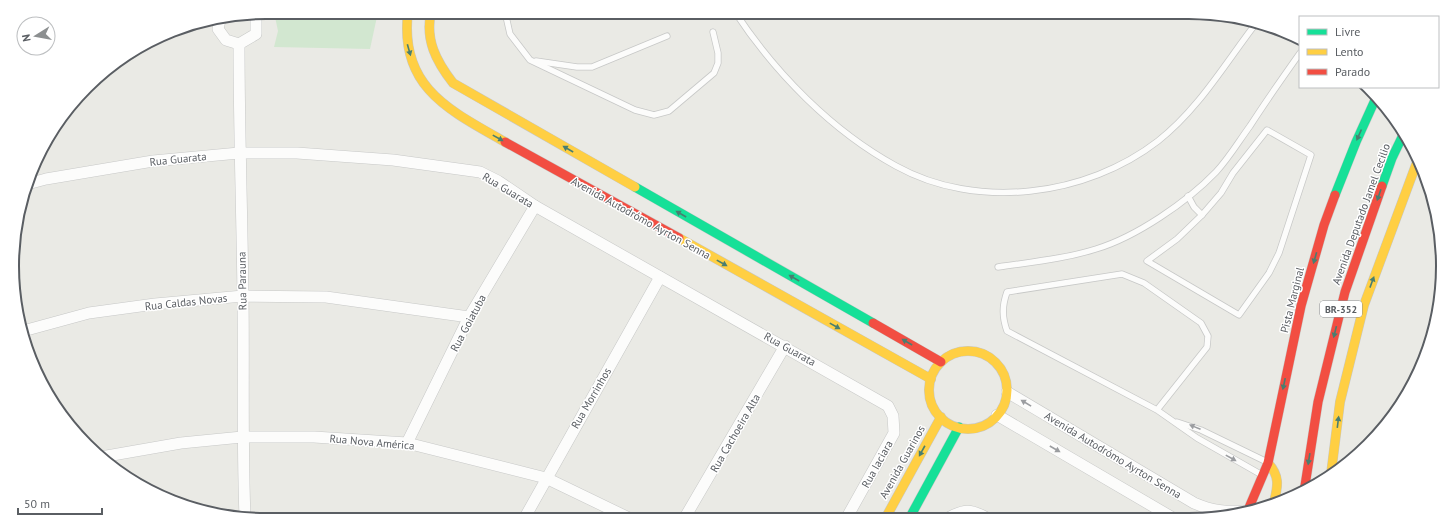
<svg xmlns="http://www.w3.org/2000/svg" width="1455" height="532" viewBox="0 0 1455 532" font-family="'PT Sans',sans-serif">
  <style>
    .green { fill: #d2e7d0 }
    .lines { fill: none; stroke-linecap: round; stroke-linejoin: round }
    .lane-casing { stroke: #c7c8c7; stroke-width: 7 }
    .street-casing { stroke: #c7c8c7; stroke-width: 12 }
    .fast-casing { stroke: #c6c7c5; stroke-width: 10 }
    .slow-casing { stroke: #c6c7c5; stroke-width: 10 }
    .jam-casing { stroke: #c6c7c5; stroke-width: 10 }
    .lane { stroke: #fcfcfb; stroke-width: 5.5 }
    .street { stroke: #fcfcfb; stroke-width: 11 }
    .fast { stroke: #16e098; stroke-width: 9 }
    .slow { stroke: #ffcf43; stroke-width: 9 }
    .jam { stroke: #f24e42; stroke-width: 9 }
    .oneway { fill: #497e70 }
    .oneway2 { fill: #9b9da0 }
    .labels { text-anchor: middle; stroke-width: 3; stroke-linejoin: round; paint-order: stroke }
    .shield { fill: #fff; stroke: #8c8e92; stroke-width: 1 }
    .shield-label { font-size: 10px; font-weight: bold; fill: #5a5e63 }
    .street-label { font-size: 11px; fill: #5a5e63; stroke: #fff }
    .rim { fill: none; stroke: #5a5e63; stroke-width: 2 }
  </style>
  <rect width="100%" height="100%" fill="#eaeae5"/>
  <!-- green -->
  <path class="green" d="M274 12H378L370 49 274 47 278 31Z"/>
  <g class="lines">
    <defs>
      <g id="lane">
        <path d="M505 12 510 34 530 60 635 110 654 115 669 111 714 73 718 63V53L713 32"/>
        <path d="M735 12C775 73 832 131 896 166 977 211 1087 196 1158 141 1199 109 1226 62 1257 22"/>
        <path d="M536 61 577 67H592L667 36"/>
        <path d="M1267 130 1311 155 1279 253 1269 273 1239 315 1147 261 1177 239 1202 215 1221 193 1233 173Z"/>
        <path d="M1188 196 1194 207 1202 215"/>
        <path d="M998 267C1031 262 1064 259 1096 249 1136 237 1187 202 1216 172 1229 158 1239 141 1250 126 1266 101 1283 77 1300 53"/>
        <path d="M1157 410 1207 347 1208 336 1201 323 1144 283 1122 274 1007 292C1002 306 1002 317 1007 331L1157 410 1197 438 1262 475"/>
        <path d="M1177 422 1201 430 1267 462"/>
      </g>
      <g id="street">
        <path d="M220 20 218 29 226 40 239 44 256 34V14"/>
        <path d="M239 44C239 128 242 212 243 296 244 370 242 443 245 517"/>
        <path d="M31 183 46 179 153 161 239 153H297L393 160 480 172 498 181 535 206 888 406 893 416 894 433 846 519"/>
        <path d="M23 331 89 313 155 304 243 296 326 297 469 317"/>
        <path d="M1007 392 1194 503C1212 511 1226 512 1245 511"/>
        <path d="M997 415 1173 518"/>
        <path d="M407 443 469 317 535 206"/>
        <path d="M101 457 181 443 242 437H314L407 443 546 478 631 519"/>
        <path d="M948 518C964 509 971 509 987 518"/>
        <path d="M524 519 660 277"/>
        <path d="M684 519 785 346"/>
      </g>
      <g id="fast">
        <path d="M1382 186 1392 158 1404 133"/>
        <path d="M635 187 873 323"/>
        <path d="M1335 195 1356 142 1375 100"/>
        <path d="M909 519 959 427"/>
      </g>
      <g id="slow">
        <path d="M408 12C399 87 449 110 505 142"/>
        <path d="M431 12C425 40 436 61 453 83L635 187"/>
        <path d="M679 238 931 379"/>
        <circle cx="968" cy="390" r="39"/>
        <path d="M1268 463C1280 476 1278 486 1274 502"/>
        <path d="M1331 474 1340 402 1364 305 1417 162"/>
        <path d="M885 519 941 417"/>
      </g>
      <g id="jam">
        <path d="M505 142 679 238"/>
        <path d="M873 323 941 362"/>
        <path d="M1304 492 1318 402 1345 292 1382 186"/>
        <path d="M1248 510 1268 463 1301 306 1324 225 1335 195"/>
      </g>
    </defs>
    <!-- lane casing -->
    <use href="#lane" class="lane-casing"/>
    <!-- street casing -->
    <use href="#street" class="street-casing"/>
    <!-- fast casing -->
    <use href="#fast" class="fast-casing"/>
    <!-- slow casing -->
    <use href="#slow" class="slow-casing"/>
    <!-- jam casing -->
    <use href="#jam" class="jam-casing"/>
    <!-- lane -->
    <use href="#lane" class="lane"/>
    <!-- street -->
    <use href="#street" class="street"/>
    <!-- fast -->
    <use href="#fast" class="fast"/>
    <!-- slow -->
    <use href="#slow" class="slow"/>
    <!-- jam -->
    <use href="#jam" class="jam"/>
  </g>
  <!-- one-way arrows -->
  <defs><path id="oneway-solid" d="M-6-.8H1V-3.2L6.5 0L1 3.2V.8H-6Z"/></defs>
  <g class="oneway">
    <use href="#oneway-solid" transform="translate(409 50) rotate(74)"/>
    <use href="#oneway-solid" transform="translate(1359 135) rotate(114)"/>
    <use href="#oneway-solid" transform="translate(498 138) rotate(29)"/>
    <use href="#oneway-solid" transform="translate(568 149) rotate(-150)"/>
    <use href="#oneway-solid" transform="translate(1379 195) rotate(109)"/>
    <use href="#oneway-solid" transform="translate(681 214) rotate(-150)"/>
    <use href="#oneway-solid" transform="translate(1315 258) rotate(106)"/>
    <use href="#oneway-solid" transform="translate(722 263) rotate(29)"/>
    <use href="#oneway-solid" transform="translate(794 278) rotate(-150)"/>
    <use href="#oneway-solid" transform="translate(1372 282) rotate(-70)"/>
    <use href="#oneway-solid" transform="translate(835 326) rotate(29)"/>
    <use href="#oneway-solid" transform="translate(1335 332) rotate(104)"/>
    <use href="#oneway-solid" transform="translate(907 342) rotate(-150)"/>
    <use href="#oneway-solid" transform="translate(1284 384) rotate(102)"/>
    <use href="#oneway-solid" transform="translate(1338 422) rotate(-83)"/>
    <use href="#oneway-solid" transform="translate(922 451) rotate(119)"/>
    <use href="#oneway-solid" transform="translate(1309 459) rotate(99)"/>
  </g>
  <g class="oneway2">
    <use href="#oneway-solid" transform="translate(1026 403) rotate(-149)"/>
    <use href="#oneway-solid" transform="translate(1195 427) rotate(-158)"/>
    <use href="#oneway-solid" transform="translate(1055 449) rotate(30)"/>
    <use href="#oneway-solid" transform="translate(1231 458) rotate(29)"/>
  </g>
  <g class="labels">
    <!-- shield labels -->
    <rect class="shield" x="1320" y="301" width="42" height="16" rx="3"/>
    <g class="shield-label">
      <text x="1341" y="313">BR-352</text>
    </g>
    <!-- street labels -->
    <g class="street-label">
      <text transform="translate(178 159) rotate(-6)" y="4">Rua Guarata</text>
      <text transform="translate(508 190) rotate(31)" y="4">Rua Guarata</text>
      <text transform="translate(1361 214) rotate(-70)" y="4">Avenida Deputado Jamel Cecilio</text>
      <text transform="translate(641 218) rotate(29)" y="4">Avenida Autodrómo Ayrton Senna</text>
      <text transform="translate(242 281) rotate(-91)" y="4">Rua Parauna</text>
      <text transform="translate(1292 300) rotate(-76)" y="4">Pista Marginal</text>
      <text transform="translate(186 302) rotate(-6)" y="4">Rua Caldas Novas</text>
      <text transform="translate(468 323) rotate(-62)" y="4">Rua Goiatuba</text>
      <text transform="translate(790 349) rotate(29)" y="4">Rua Guarata</text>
      <text transform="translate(591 398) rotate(-60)" y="4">Rua Morrinhos</text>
      <text transform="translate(735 433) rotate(-60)" y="4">Rua Cachoeira Alta</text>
      <text transform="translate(372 442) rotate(5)" y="4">Rua Nova América</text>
      <text transform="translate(1113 455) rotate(31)" y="4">Avenida Autodrómo Ayrton Senna</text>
      <text transform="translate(902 462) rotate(-61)" y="4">Avenida Guarinos</text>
      <text transform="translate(877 464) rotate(-61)" y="4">Rua Iaciara</text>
    </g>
  </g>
  <!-- crop -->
  <path d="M0 0H1455V532H0ZM266 19H1189A247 247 0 0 1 1436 266V266A247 247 0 0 1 1189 513H266A247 247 0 0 1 19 266V266A247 247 0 0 1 266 19Z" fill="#fff" fill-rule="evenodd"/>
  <path class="rim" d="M266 19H1189A247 247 0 0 1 1436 266V266A247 247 0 0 1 1189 513H266A247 247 0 0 1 19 266V266A247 247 0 0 1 266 19Z"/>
  <!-- legend -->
  <rect x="1299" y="16" width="140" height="72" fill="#ffffff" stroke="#bdbfc1"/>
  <rect x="1307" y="29" width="20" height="6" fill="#16e098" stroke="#bdbfc1"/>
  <text x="1335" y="36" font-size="12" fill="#5a5e63">Livre</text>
  <rect x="1307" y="49" width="20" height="6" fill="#ffcf43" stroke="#bdbfc1"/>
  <text x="1335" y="56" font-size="12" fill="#5a5e63">Lento</text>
  <rect x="1307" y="69" width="20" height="6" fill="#f24e42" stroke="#bdbfc1"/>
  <text x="1335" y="76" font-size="12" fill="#5a5e63">Parado</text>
  <!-- north arrow -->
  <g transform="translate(36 36) rotate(259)"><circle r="19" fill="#ffffff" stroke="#bdbfc1"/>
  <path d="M0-3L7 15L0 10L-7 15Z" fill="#8c8f90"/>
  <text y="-6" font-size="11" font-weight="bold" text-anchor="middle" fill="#5a5e63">N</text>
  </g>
  <!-- scale -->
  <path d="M18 508v6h84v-6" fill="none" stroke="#5a5e63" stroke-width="2"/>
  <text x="24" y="508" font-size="12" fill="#5a5e63" stroke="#ffffff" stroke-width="3" paint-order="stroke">50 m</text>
</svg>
